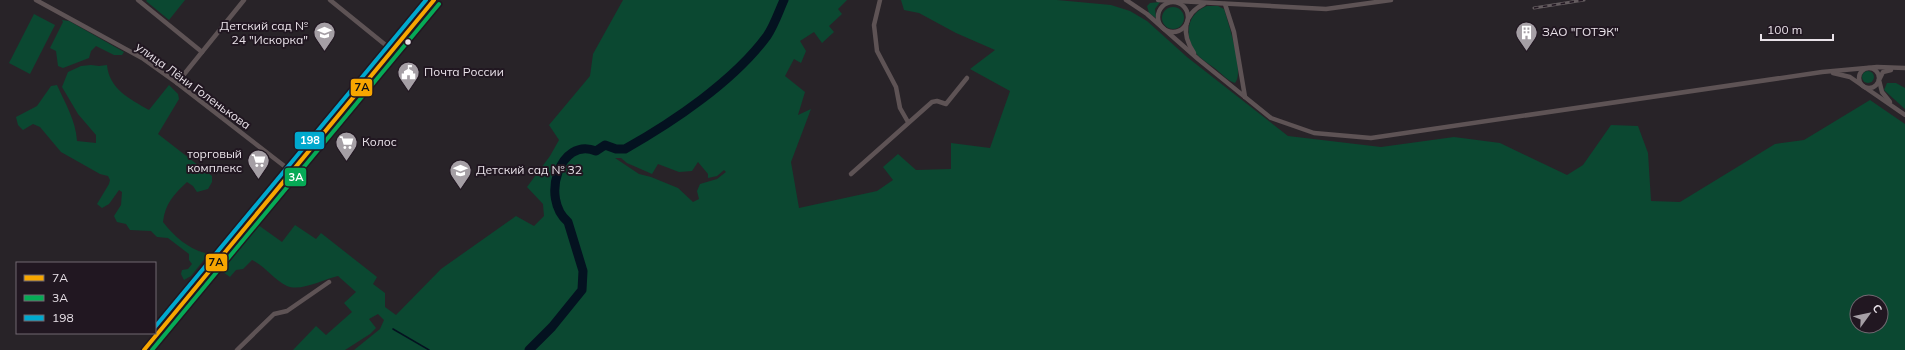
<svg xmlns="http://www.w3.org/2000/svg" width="1905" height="350" viewBox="0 0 1905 350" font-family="Mulish,sans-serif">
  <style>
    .green { fill: #0b4831; fill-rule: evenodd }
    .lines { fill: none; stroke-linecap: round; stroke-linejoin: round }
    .stream { stroke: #041220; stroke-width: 1.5 }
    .river { stroke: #041220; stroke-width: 9 }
    .minor { stroke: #5e5355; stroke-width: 4.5 }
    .major { stroke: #695b5f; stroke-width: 6 }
    .rail-casing { stroke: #645c5f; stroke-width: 3 }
    .rail { stroke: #211721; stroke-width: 1.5; stroke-dasharray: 4.5; stroke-linecap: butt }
    .bus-1-casing { stroke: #211721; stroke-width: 7 }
    .bus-2-casing { stroke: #211721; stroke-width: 7 }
    .bus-3-casing { stroke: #211721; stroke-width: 7 }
    .bus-1 { stroke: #f7a600; stroke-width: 4 }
    .bus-2 { stroke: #06aa56; stroke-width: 4 }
    .bus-3 { stroke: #00a9ce; stroke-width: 4 }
    .bus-dot { fill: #e9e2e9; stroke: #211721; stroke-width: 1.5 }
    .labels { text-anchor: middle; stroke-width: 4; stroke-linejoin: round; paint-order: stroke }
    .poi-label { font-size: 12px; fill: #e9e2e9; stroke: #211721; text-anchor: start }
    .street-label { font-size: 12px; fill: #e9e2e9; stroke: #211721 }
    .line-badge { stroke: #211721; stroke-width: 1.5 }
    .badge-label { font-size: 11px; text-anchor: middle; font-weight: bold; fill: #fff }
    .pale-badge-label { font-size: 11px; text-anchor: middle; font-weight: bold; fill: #111 }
  </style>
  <rect width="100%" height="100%" fill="#282328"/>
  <!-- green -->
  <g class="green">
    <path d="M147 0H185L169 20 146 1Z"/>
    <path d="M623 0H847L838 9 842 14 829 26 834 32 822 43 814 32 800 41 806 51 801 63 794 59 785 76 805 92 798 115 811 109 791 162 799 208 877 191 893 180 883 167 898 154 916 170 951 169V143L990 148 1010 91 970 69 995 50 956 33 919 13 904 10 901 0H1057L1111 5 1130 11 1147 21 1187 57 1288 136 1381 147 1454 137 1500 143 1567 175 1583 165 1611 125 1638 126 1648 153 1651 201 1680 202 1775 144 1804 140 1870 100 1905 124V350H354L380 329 384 320 378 314 369 319 376 328 370 334 345 350H293L316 326 326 335 352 312 344 303 356 292 338 276C324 279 301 292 287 286 274 280 265 266 252 260L243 269 236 270 230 277 216 267 254 222 282 242 295 225 316 239 321 233 377 277 373 284 385 293V307L396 315 441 269 516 216 534 226 544 216 543 204 527 187 550 156 559 140 549 125 590 76 593 54ZM615 158H621L627 163 652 174 658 164 679 172 692 171 698 162 708 174V178L717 176 724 170 726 172 717 179 700 184 697 191 699 199 693 202 678 188 651 177 639 174ZM1857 302H1881V326H1857Z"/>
    <path d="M1160 2 1155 9 1156 18 1149 13 1147 6 1150 3Z"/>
    <path d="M1207 6H1218L1224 9C1228 22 1245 74 1235 83 1228 81 1222 74 1217 70 1210 64 1198 58 1194 50 1184 33 1188 13 1207 6Z"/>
    <circle cx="1173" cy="18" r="11"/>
    <path d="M34 14 55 25 30 74 9 63Z"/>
    <path d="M62 20 69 21 124 52 122 55H114L96 46 91 51 89 58 63 68 58 66 56 51 50 48 63 22Z"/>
    <path d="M91 65 99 66 107 65C109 89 130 99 149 110L169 85 178 94 179 99 158 134 212 176V182L208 189 197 192 193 186 187 182C174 194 165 204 163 222 173 235 188 249 205 253L207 256 191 276 184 280 181 274 182 270 188 269 192 264 189 260V254L168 238 157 237 151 231 130 230 126 224 117 222 114 216 121 205 122 192 119 190 109 204 102 208 97 204 109 184 110 180 108 176 100 174 61 152 40 127 33 124 23 130 18 125 16 117 37 106 51 86 57 85C65 103 76 121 77 141L96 143V135L78 114 62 87 68 72 81 66Z"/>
    <circle cx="1868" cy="77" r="6"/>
    <path d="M1887 83H1896L1905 88V109L1884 90Z"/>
  </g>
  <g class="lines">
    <!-- stream -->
    <path class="stream" d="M393 329 429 350"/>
    <!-- river -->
    <path class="river" d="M529 350 552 327 582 290 583 271 568 222C540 199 560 136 596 151L605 145 616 149H625C673 122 734 81 767 36 774 26 779 11 784 0"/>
    <!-- minor -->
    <g class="minor">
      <path d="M36 0 142 58 177 83 292 172"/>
      <path d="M138 0 202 52"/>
      <path d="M330 0 393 51"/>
      <path d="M880 0 874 25 877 51 896 87 900 108 908 122"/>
      <path d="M1126 0 1147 14 1198 59 1271 118 1314 133 1371 138 1822 72 1877 67 1905 68"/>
      <path d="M1158 0 1326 9 1391 0"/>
      <circle cx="1173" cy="17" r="15"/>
      <path d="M1225 4 1234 32 1245 97"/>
      <path d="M1194 53C1181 34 1183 14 1204 4"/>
      <circle cx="1869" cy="78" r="10"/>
      <path d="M1833 73 1850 77 1905 115"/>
      <path d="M177 83 244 0"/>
      <path d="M1890 102 1882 92 1879 80 1883 72 1891 70"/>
      <path d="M851 174 932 102 937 101 946 104 967 78"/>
      <path d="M237 350 274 314 287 311 329 282"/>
    </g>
    <!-- major -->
    <path class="major" d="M144 350 434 0"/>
    <defs>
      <path id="rail" d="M1534 8 1584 0"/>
    </defs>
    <!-- rail casing -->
    <use href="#rail" class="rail-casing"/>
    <!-- rail -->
    <use href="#rail" class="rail"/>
    <defs>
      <path id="bus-1" d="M144 350 434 0"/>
      <path id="bus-2" d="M152 350 439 4"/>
      <path id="bus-3" d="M155 327 426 0"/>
    </defs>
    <!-- bus-1 casing -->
    <use href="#bus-1" class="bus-1-casing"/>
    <!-- bus-2 casing -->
    <use href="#bus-2" class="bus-2-casing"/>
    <!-- bus-3 casing -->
    <use href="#bus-3" class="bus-3-casing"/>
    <!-- bus-1 -->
    <use href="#bus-1" class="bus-1"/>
    <!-- bus-2 -->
    <use href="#bus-2" class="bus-2"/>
    <!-- bus-3 -->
    <use href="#bus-3" class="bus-3"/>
  </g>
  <!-- icons -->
  <defs>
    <symbol id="building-pin" viewBox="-11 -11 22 30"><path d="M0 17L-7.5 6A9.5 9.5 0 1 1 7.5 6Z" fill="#a59fa5" stroke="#211721"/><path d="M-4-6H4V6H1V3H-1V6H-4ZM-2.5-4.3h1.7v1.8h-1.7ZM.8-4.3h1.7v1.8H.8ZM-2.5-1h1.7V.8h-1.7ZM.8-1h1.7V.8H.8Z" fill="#fff"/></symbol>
    <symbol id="school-pin" viewBox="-11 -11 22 30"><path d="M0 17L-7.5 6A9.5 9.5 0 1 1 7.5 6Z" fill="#a59fa5" stroke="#211721"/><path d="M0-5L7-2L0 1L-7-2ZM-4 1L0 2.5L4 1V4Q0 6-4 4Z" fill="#fff"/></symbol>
    <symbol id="civic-pin" viewBox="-11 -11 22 30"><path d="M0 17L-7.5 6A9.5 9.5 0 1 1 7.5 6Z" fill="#a59fa5" stroke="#211721"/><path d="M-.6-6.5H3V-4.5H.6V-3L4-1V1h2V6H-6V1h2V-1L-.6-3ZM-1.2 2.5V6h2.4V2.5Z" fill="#fff"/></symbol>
    <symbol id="supermarket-pin" viewBox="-11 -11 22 30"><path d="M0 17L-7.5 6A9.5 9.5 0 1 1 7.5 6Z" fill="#a59fa5" stroke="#211721"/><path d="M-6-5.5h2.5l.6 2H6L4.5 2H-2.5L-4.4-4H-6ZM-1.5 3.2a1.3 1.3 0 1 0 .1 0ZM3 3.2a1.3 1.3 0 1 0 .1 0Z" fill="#fff"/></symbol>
  </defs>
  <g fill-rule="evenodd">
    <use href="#building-pin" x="1514" y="20" width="25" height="34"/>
    <use href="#school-pin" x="312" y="20" width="25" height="34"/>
    <use href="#civic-pin" x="396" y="60" width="25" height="34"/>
    <use href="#supermarket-pin" x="334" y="130" width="25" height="34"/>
    <use href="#supermarket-pin" x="246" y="148" width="25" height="34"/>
    <use href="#school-pin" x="448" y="158" width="25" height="34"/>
  </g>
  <!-- markers -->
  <circle class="bus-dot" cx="408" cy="42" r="3.5"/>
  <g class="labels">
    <!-- poi labels -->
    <g class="poi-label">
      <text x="308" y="30" text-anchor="end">Детский сад №<tspan x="308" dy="14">24 "Искорка"</tspan></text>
      <text x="1542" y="36">ЗАО "ГОТЭК"</text>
      <text x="424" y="76">Почта России</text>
      <text x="362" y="146">Колос</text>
      <text x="242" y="158" text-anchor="end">торговый<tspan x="242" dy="14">комплекс</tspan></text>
      <text x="476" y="174">Детский сад № 32</text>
    </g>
    <!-- street labels -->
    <g class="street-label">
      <text transform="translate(193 86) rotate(36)" y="4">улица Лёни Голенькова</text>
    </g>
  </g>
  <g class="line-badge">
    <rect x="350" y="78" width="23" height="19" rx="4" fill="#f7a600"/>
    <rect x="294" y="131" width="31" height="19" rx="4" fill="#00a9ce"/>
    <rect x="284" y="167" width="23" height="20" rx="4" fill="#06aa56"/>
    <rect x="205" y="253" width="23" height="19" rx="4" fill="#f7a600"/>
  </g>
  <g class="badge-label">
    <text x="310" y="144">198</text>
    <text x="296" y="181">3А</text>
  </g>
  <g class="pale-badge-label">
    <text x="362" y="91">7А</text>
    <text x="216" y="266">7А</text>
  </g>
  <!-- legend -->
  <rect x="16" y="262" width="140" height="72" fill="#211721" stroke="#716871"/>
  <rect x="24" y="275" width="20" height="6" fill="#f7a600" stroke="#716871"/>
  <text x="52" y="282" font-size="12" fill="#e9e2e9">7А</text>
  <rect x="24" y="295" width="20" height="6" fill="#06aa56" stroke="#716871"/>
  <text x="52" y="302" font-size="12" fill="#e9e2e9">3А</text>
  <rect x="24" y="315" width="20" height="6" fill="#00a9ce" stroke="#716871"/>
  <text x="52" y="322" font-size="12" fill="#e9e2e9">198</text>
  <!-- north arrow -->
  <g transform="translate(1869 314) rotate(57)"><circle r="19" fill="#211721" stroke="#716871"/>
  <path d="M0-3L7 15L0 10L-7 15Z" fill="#a59fa5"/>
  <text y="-6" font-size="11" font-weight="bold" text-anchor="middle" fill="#e9e2e9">С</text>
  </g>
  <!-- scale -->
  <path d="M1761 34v6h72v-6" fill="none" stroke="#e9e2e9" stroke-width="2"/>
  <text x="1767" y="34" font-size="12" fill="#e9e2e9" stroke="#211721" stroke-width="3" paint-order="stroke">100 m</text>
</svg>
